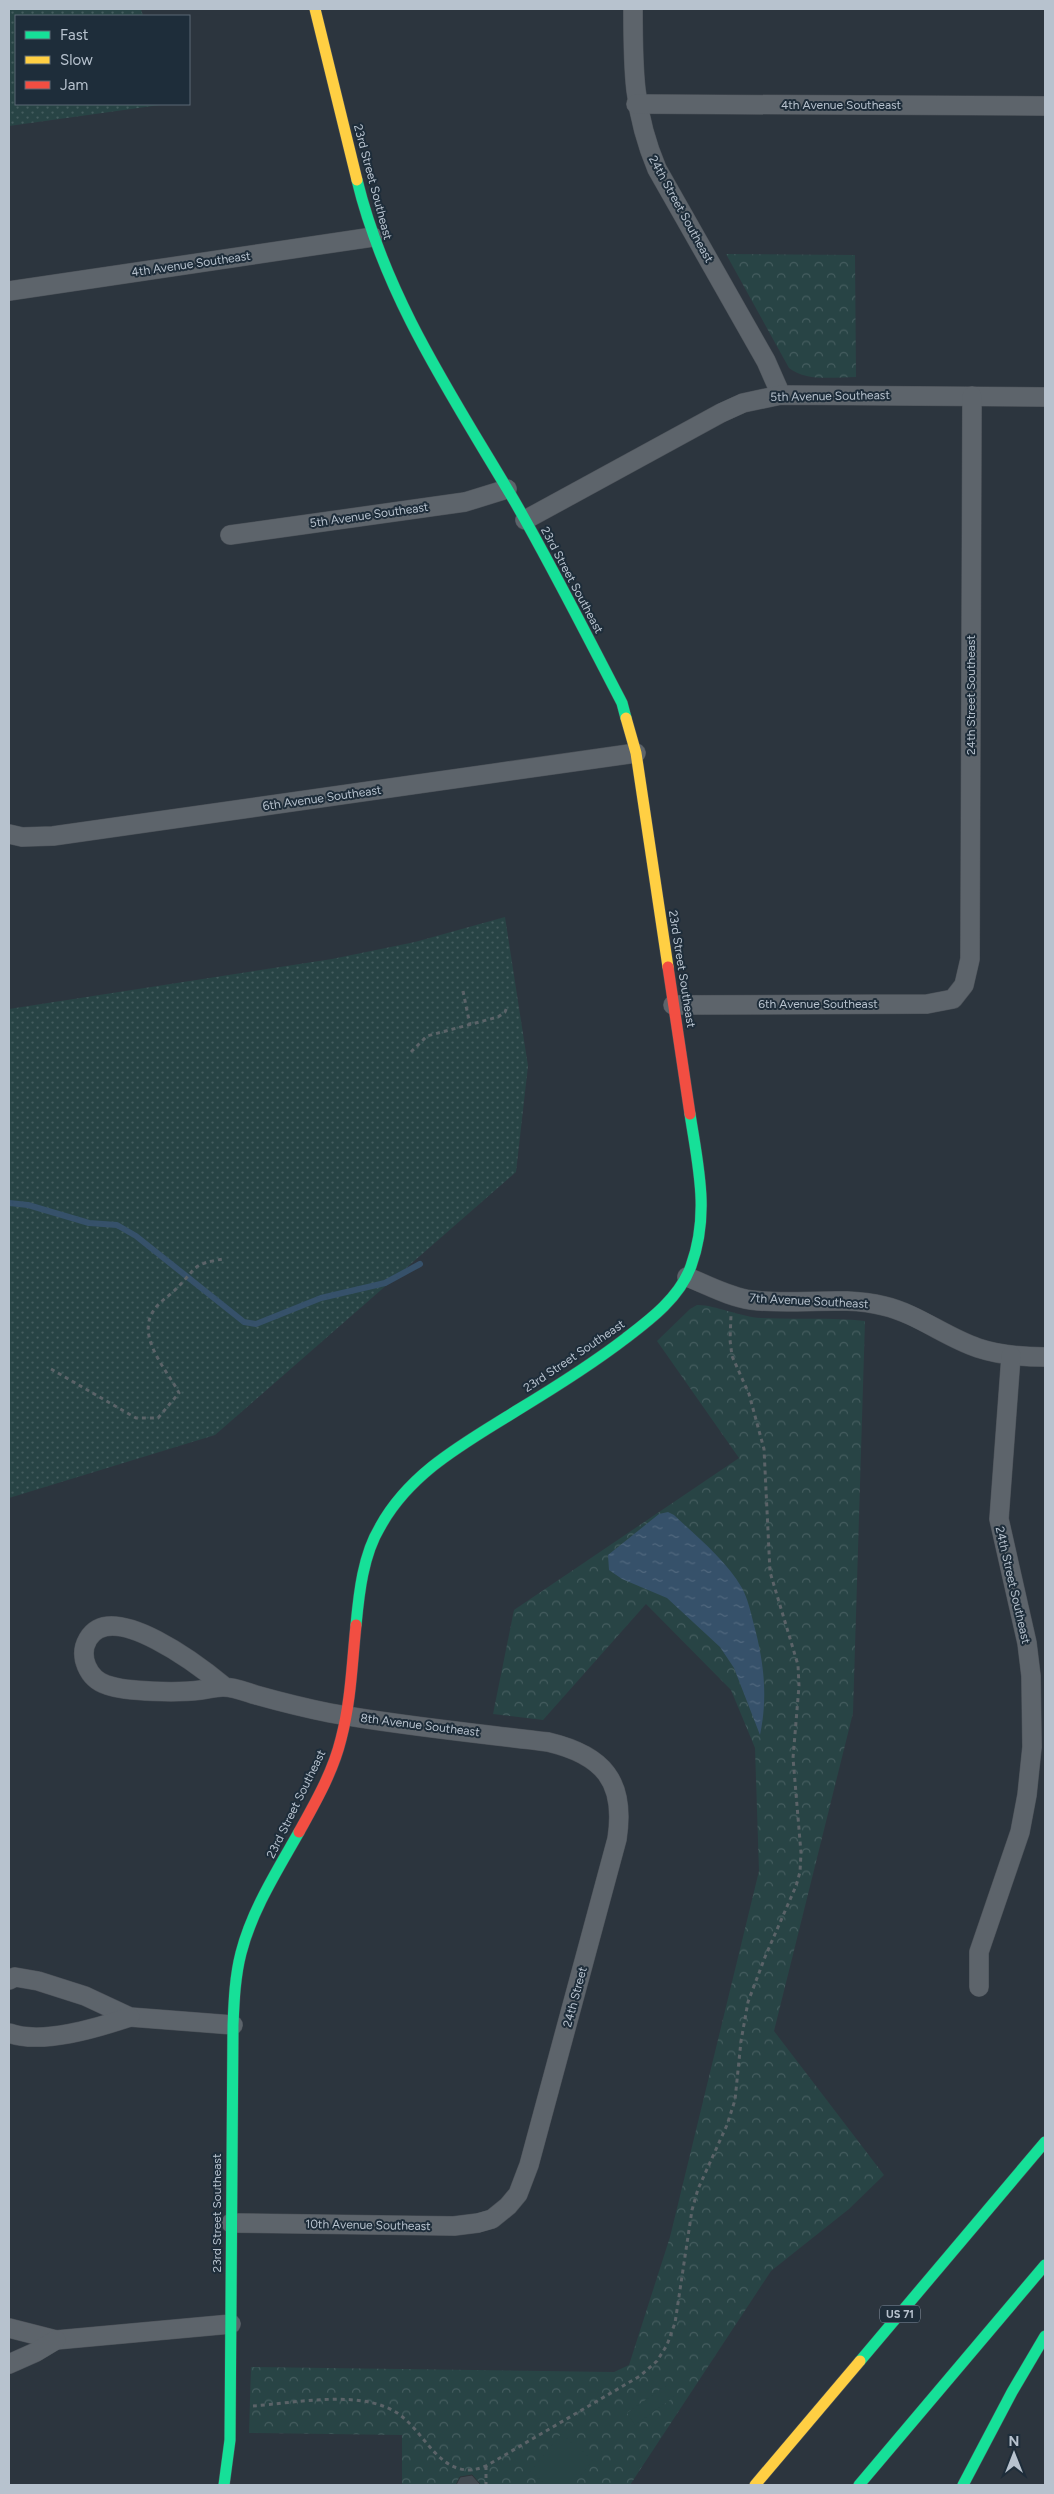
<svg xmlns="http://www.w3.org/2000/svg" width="1054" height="2494" viewBox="0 0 1054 2494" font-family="Figtree,sans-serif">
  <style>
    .grass { fill: url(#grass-dots) }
    .forest { fill: url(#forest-crowns) }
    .pitch { fill: #284445 }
    .water { fill: url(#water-ripples) }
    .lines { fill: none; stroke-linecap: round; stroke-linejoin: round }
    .stream { stroke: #36516a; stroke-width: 6 }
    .building { fill: #424a51; stroke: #2e3439 }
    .street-casing { stroke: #4b5158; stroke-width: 20 }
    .fast-casing { stroke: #4b5158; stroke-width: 12 }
    .slow-casing { stroke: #4b5158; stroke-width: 12 }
    .jam-casing { stroke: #4b5158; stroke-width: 12 }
    .path { stroke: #5b6368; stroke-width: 3; stroke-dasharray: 4 4; stroke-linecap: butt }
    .street { stroke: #5d646b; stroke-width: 19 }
    .fast { stroke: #16e098; stroke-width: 11 }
    .slow { stroke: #ffcf43; stroke-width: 11 }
    .jam { stroke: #f24e42; stroke-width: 11 }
    .labels { text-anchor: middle; stroke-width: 4; stroke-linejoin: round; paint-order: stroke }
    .shield { fill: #1e2d3a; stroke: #8995a2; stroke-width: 1 }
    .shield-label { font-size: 11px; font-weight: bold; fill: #b7c2ce }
    .street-label { font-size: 12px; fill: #b7c2ce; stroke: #1e2d3a }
  </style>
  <defs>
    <pattern id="grass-dots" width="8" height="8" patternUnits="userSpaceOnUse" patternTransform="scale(1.25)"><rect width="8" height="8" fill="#284445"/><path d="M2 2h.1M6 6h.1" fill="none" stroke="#455d5f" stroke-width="1.8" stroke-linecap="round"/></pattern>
    <pattern id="forest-crowns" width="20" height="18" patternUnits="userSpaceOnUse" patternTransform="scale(1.25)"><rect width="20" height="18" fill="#284445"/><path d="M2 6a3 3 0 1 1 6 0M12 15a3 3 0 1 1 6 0" fill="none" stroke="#455d5f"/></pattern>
    <pattern id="water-ripples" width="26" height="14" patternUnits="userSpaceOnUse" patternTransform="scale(1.25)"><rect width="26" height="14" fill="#36516a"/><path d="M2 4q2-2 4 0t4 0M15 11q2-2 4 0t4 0" fill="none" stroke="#51687e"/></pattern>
  </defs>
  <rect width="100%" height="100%" fill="#2c353e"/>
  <!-- grass -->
  <g class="grass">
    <path d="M9 9H141L143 16H16V104H167L9 126Z"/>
    <path d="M505 917 528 1066 516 1172 215 1435 9 1498V1009L332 959 415 942Z"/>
  </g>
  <!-- forest -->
  <g class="forest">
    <path d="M726 254 855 255 856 377C834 377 807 382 789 368Z"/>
    <path d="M697 1305C712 1304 741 1317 761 1318 796 1320 831 1317 865 1321L853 1713 774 2031 884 2175 849 2209 771 2271 630 2485H402V2435L249 2433 251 2367 614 2372 629 2365 670 2237 759 1871 755 1748 731 1690 646 1604 543 1720 493 1714 514 1610 739 1458 657 1341 690 1309Z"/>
  </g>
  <!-- pitch -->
  <g class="pitch">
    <path d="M665 2386 674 2397 635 2425 627 2413Z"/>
    <path d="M561 2434 593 2460 573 2485H547L530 2472Z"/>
  </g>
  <!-- water -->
  <path class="water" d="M668 1512 674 1515C697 1537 726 1560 742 1588 748 1599 751 1613 754 1625 764 1662 768 1697 760 1735L734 1668 720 1647 667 1598 622 1579 609 1570 608 1555 659 1514Z"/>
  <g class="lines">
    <!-- stream -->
    <path class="stream" d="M9 1203 28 1205 89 1223 117 1225 136 1236 244 1322 256 1324 321 1298 385 1283 420 1264"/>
  </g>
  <!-- building -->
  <path class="building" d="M472 2475 480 2484 479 2485H456L460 2477Z"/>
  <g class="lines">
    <defs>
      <g id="street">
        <path d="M633 9C633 69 633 112 657 169L766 361 781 395"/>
        <path d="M636 104 1045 106"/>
        <path d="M9 291 373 237"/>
        <path d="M525 520 721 413 743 403 781 395 1045 397"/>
        <path d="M230 535 465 502 507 489"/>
        <path d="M9 834 22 837 53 836 636 753"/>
        <path d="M673 1005 927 1004 953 999 964 985 970 959 972 396"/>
        <path d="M687 1277C708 1285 729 1297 751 1300 795 1306 841 1295 884 1306 918 1314 945 1337 978 1348 999 1355 1022 1357 1045 1357"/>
        <path d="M225 1687C201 1667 112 1598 88 1639 78 1656 88 1679 107 1685 127 1692 178 1693 201 1690 208 1689 216 1687 223 1687 234 1687 246 1692 256 1695 281 1702 305 1708 330 1713 402 1726 475 1733 548 1742 603 1755 626 1781 617 1839L529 2165 518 2194 508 2206 492 2219 478 2223 454 2226 231 2223"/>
        <path d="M9 1980 15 1977 38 1981 85 1996 130 2017 233 2025"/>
        <path d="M979 1987V1952L1020 1832 1027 1795 1032 1747 1031 1676 1027 1643 999 1519 1011 1356"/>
        <path d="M9 2033C42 2045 97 2028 130 2017"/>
        <path d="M9 2328 56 2340 231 2324"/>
        <path d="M9 2364 36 2352 56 2340"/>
      </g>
      <g id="fast">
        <path d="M357 180C386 299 453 397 515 502 553 568 587 636 622 703L626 718"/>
        <path d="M356 1625C359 1593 363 1555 380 1527 410 1472 465 1443 516 1411 554 1388 591 1365 626 1338 651 1319 680 1297 691 1266 710 1214 698 1166 690 1114"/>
        <path d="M860 2361 1045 2142"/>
        <path d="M224 2485 230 2440 233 2025C234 2001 235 1976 241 1953 252 1910 277 1871 299 1832"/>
        <path d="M859 2485 1045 2265"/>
        <path d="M963 2485 1012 2392 1045 2336"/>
      </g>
      <g id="slow">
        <path d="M315 9 357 180"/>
        <path d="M626 718 636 753 668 967"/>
        <path d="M755 2485 860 2361"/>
      </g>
      <g id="jam">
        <path d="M668 967 690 1114"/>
        <path d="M299 1832C315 1803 333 1772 341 1739 351 1701 352 1663 356 1625"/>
      </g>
    </defs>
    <!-- street casing -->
    <use href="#street" class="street-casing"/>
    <!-- fast casing -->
    <use href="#fast" class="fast-casing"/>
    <!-- slow casing -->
    <use href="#slow" class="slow-casing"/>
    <!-- jam casing -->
    <use href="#jam" class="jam-casing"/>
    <!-- path -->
    <g class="path">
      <path d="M463 991 470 1025"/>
      <path d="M411 1052 427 1036 498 1017 505 1012 507 1007"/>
      <path d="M51 1369 136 1418H158L179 1393C168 1371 135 1337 154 1310 160 1301 172 1294 179 1286 198 1266 193 1264 223 1259"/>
      <path d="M253 2406C294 2403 357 2390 394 2411 426 2429 440 2485 486 2466L640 2376 657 2361 667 2345 675 2323 692 2210 698 2189 727 2125 735 2100 741 2041 748 2002 765 1957 796 1886 800 1872 801 1853 793 1758 799 1686 798 1665 770 1572 764 1449 749 1394 732 1356 730 1340 731 1315"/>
      <path d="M486 2466V2485"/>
    </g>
    <!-- street -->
    <use href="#street" class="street"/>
    <!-- fast -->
    <use href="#fast" class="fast"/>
    <!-- slow -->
    <use href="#slow" class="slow"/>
    <!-- jam -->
    <use href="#jam" class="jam"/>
  </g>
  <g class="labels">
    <!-- shield labels -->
    <rect class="shield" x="880" y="2305.5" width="40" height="17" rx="4"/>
    <g class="shield-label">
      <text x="900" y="2318">US 71</text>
    </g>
    <!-- street labels -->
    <g class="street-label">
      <text x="841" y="109">4th Avenue Southeast</text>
      <text transform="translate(373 182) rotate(75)" y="4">23rd Street Southeast</text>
      <text transform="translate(681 209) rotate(61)" y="4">24th Street Southeast</text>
      <text transform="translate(191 264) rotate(-8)" y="4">4th Avenue Southeast</text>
      <text transform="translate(830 396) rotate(-1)" y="4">5th Avenue Southeast</text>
      <text transform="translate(369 515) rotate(-8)" y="4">5th Avenue Southeast</text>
      <text transform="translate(572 580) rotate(62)" y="4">23rd Street Southeast</text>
      <text transform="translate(971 695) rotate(-90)" y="4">24th Street Southeast</text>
      <text transform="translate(322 798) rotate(-8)" y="4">6th Avenue Southeast</text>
      <text transform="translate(682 969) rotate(81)" y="4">23rd Street Southeast</text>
      <text x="818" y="1008">6th Avenue Southeast</text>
      <text transform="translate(809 1301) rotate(3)" y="4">7th Avenue Southeast</text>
      <text transform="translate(574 1356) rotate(-34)" y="4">23rd Street Southeast</text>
      <text transform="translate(1013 1585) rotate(77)" y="4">24th Street Southeast</text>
      <text transform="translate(420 1725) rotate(7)" y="4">8th Avenue Southeast</text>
      <text transform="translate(296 1804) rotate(-64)" y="4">23rd Street Southeast</text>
      <text transform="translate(575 1997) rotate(-75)" y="4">24th Street</text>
      <text transform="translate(217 2213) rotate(-90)" y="4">23rd Street Southeast</text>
      <text transform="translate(368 2225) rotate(1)" y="4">10th Avenue Southeast</text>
    </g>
  </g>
  <!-- border -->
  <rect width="1054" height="2494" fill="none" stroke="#b7c2ce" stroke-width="20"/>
  <!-- legend -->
  <rect x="15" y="15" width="175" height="90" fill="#1e2d3a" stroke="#5b6975"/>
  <rect x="25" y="31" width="25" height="8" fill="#16e098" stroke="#5b6975"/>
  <text x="60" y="40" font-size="15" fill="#b7c2ce">Fast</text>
  <rect x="25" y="56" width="25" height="8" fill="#ffcf43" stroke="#5b6975"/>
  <text x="60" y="65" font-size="15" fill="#b7c2ce">Slow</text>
  <rect x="25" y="81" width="25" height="8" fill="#f24e42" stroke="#5b6975"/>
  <text x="60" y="90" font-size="15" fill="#b7c2ce">Jam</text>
  <!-- north arrow -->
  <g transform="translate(1014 2454)" stroke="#1e2d3a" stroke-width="4" paint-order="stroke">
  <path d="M0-4L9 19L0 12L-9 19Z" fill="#b7c2ce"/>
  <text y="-8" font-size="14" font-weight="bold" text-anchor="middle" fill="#b7c2ce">N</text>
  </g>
</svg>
